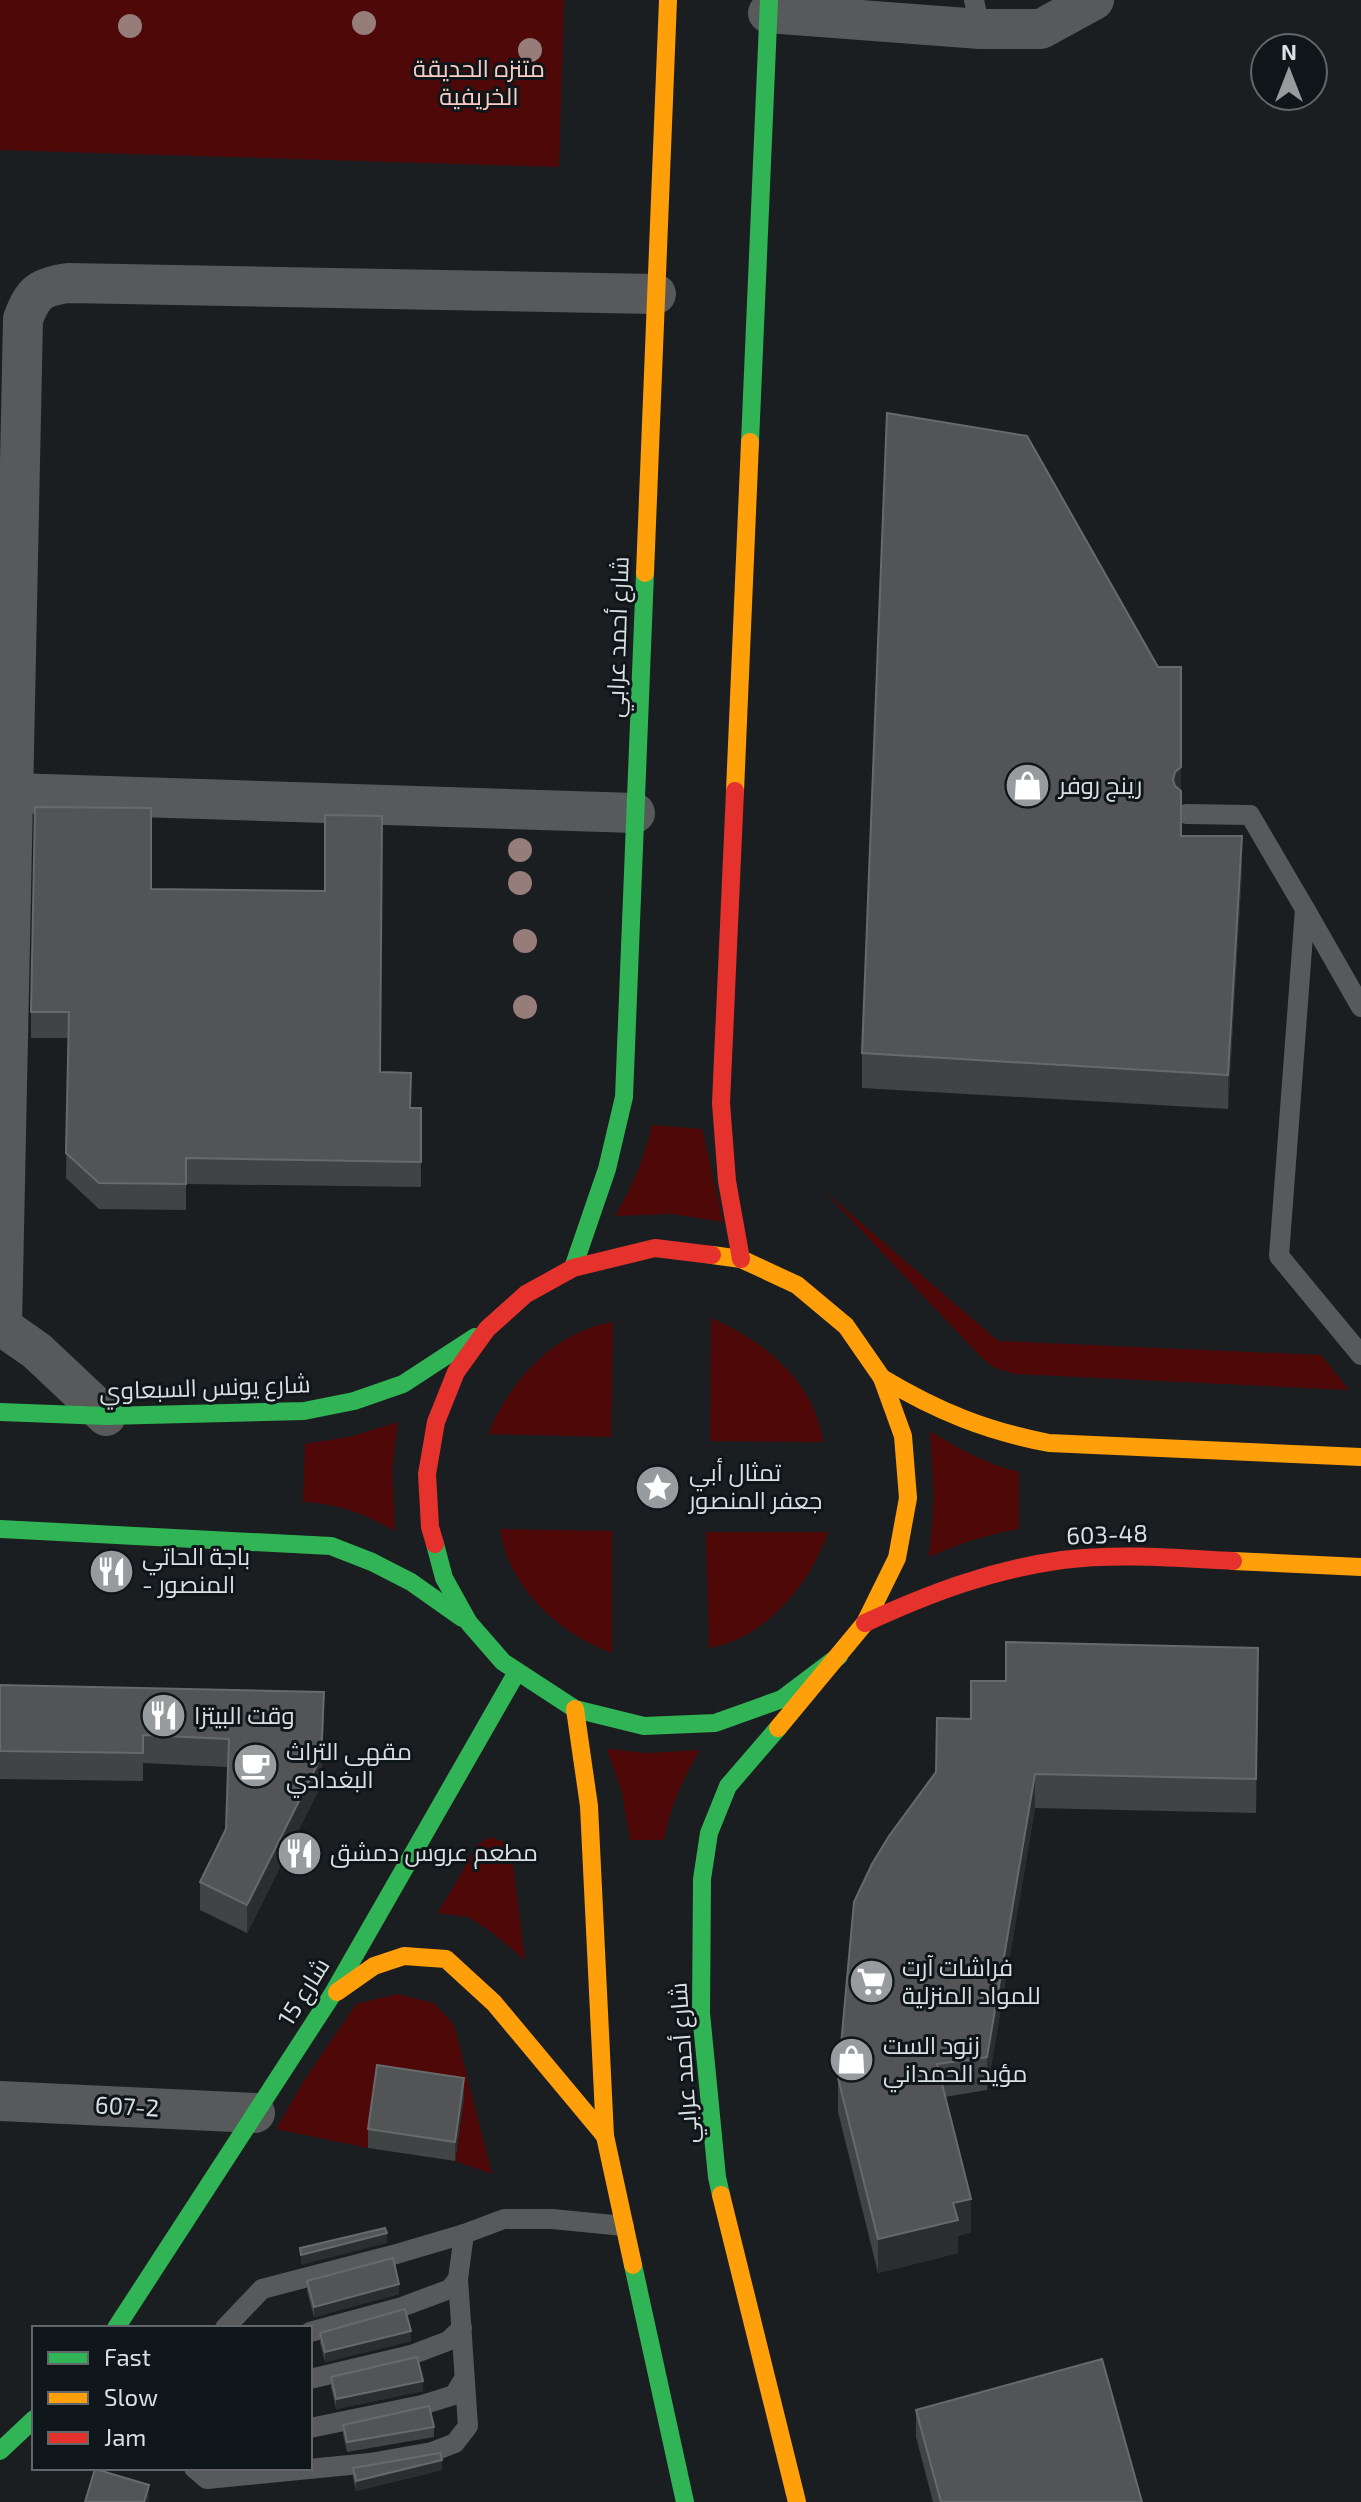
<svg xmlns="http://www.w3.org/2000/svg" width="1361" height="2502" viewBox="0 0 1361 2502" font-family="'Exo 2',Cairo,sans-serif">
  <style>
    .green { fill: #4f0808 }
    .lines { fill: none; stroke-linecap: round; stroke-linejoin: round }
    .lane { stroke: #57595a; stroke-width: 20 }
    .street { stroke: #57595a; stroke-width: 40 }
    .fast { stroke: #30b455; stroke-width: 18 }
    .slow { stroke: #ff9f0a; stroke-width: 18 }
    .jam { stroke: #e5322d; stroke-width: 18 }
    .tree { fill: #977d7a }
    .wall { fill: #414445 }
    .shaded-wall { fill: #2b2e2f }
    .building { fill: #525456; stroke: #676a6b; stroke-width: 2 }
    .labels { text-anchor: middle; stroke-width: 6; stroke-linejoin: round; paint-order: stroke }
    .park-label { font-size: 24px; fill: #fccbc3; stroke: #0f1619 }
    .street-label { font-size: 24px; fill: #dadfe1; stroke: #0f1619 }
    .poi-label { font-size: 24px; fill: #dadfe1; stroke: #0f1619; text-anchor: start }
  </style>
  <rect width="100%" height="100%" fill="#1b1e20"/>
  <!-- green -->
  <g class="green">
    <path d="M0 0H564L559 167 0 150Z"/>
    <path d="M652 1125 702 1129 723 1222 672 1214 615 1216C632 1187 645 1158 652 1125Z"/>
    <path d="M824 1191 998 1341 1321 1355 1349 1390 1014 1374 993 1367 979 1355Z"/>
    <path d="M711 1318C763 1340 815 1382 823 1442L710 1441Z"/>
    <path d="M613 1322 611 1437 488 1434C510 1381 553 1332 613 1322Z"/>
    <path d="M398 1422 392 1468 395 1531C365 1514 338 1503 303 1502L305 1444 353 1436Z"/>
    <path d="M930 1431C958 1449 986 1464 1019 1472V1529C987 1534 958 1544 929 1557L934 1499Z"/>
    <path d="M500 1529 612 1531V1653C559 1634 508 1587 500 1529Z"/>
    <path d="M706 1532H828C811 1583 765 1639 709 1648Z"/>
    <path d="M607 1749 648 1753 700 1750C683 1779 670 1807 664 1840H630L622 1793Z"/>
    <path d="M491 1837 504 1842 512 1858 525 1960 490 1931 468 1917 438 1913 478 1844Z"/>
    <path d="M397 1994 434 2003 454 2025 492 2174 455 2161 464 2097 378 2085 368 2148 276 2129 302 2084 356 2004Z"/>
  </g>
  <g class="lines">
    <!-- lane -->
    <g class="lane">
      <path d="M974 0 980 29"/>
      <path d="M1186 814 1250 815 1305 909 1279 1256 1361 1355"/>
      <path d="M1305 909 1361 1007"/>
      <path d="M225 2328 262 2289 393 2255 464 2234 504 2219H552L624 2226"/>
      <path d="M310 2332 399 2308 450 2289 458 2279"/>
      <path d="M310 2379 411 2355 448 2341 462 2328"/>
      <path d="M310 2428 422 2405 454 2395 464 2379"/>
      <path d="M194 2468 207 2479 370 2463 432 2452 455 2443 468 2426 458 2279 464 2234"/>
    </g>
    <!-- street -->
    <g class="street">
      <path d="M768 13 980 29H1041L1094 0"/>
      <path d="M13 793 635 813"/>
      <path d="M0 1325 37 1351 106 1416"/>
      <path d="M2 1326 23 319C33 293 39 287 68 283L656 294"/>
      <path d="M0 2101 255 2113"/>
    </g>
    <!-- fast -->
    <g class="fast">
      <path d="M750 442 769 0"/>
      <path d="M573 1268 607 1169 624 1097 645 573"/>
      <path d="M0 1412 106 1416 304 1411 354 1401 403 1384 475 1337"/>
      <path d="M0 1529 331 1546 372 1562 411 1582 462 1618"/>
      <path d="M435 1544 444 1578 469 1623 503 1662 575 1709 644 1726 715 1723 782 1699 839 1656"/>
      <path d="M721 2195 717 2177 701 2013 702 1879 709 1833 728 1786 778 1728"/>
      <path d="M633 2265 685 2502"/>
      <path d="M116 2328 332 1995 517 1672"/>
      <path d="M0 2451 34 2419"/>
    </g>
    <!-- slow -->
    <g class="slow">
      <path d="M645 573 668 0"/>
      <path d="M735 791 750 442"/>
      <path d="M712 1255 741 1259 797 1285 846 1326 882 1378 903 1436 908 1498 897 1558 865 1623 778 1728"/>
      <path d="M882 1378C937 1411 986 1431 1049 1443L1361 1457"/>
      <path d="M1233 1561 1361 1567"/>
      <path d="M575 1709 589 1806 605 2136 633 2265"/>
      <path d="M337 1992 374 1966 404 1956 446 1959 494 2003 605 2136"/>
      <path d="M721 2195 797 2502"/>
    </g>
    <!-- jam -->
    <g class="jam">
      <path d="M735 791 721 1103 727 1181 741 1259"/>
      <path d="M435 1544 430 1527 427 1474 436 1422 456 1372 487 1329 526 1294 573 1268 655 1248 712 1255"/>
      <path d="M865 1623C930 1593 991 1570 1062 1560 1119 1553 1176 1558 1233 1561"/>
    </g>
  </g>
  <!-- trees -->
  <g class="tree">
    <circle cx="364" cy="23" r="12"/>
    <circle cx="130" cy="26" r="12"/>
    <circle cx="530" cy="50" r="12"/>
    <circle cx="520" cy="850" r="12"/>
    <circle cx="520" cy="883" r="12"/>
    <circle cx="525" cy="941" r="12"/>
    <circle cx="525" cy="1007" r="12"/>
  </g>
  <!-- wall -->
  <g class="wall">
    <path d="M1181 836 1242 870 1228 1109 862 1088V1053Z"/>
    <path d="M151 889 380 1072 411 1108H421V1187L186 1184V1210L99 1209 66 1178 68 1038H31V1012Z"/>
    <path d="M1258 1681 1256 1813 1035 1808 987 2090 945 2097 971 2232 958 2236V2253L878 2273 838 2112V2078L936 1772 971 1719Z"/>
    <path d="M0 1685 324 1719 321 1785 247 1933 200 1910V1882L226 1829 228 1767 143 1763V1781L0 1779Z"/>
    <path d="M464 2097 455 2161 368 2148V2129Z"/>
    <path d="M307 2281 399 2294 314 2317 307 2291Z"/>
    <path d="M320 2333 411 2341 325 2362 320 2343Z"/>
    <path d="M331 2377 423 2391 336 2409 331 2387Z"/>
    <path d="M916 2410 1142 2502H933L916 2437Z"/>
    <path d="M343 2425 434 2427V2437L347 2452 343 2435Z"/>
    <path d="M353 2468 442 2470 356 2491 353 2478Z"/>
  </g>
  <!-- shaded-wall -->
  <g class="shaded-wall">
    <path d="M1181 767V802L1173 780 1175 772Z"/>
    <path d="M1242 836V870L1228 1109V1075Z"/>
    <path d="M1258 1648V1681L1256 1813V1779Z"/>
    <path d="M324 1692 321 1785 247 1933V1905Z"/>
    <path d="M1035 1774V1808L987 2090V2057Z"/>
    <path d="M464 2078V2097L455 2161V2142Z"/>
    <path d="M971 2199V2232L958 2236V2253L878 2273V2239L953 2203Z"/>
    <path d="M387 2233V2243L301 2265V2255Z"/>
    <path d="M399 2284V2294L314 2317V2307Z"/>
    <path d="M411 2331V2341L325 2362V2352Z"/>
    <path d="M423 2381V2391L336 2409V2399Z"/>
    <path d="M442 2460V2470L356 2491V2481Z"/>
    <path d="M149 2485V2502H144Z"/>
  </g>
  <!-- building -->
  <g class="building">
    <path d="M887 413 1027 436 1158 667H1181V767L1175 772 1173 780 1175 786 1181 791V836H1242L1228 1075 862 1053Z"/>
    <path d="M35 807 151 808V889L325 891V815L382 816 380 1072 411 1073 410 1108H421V1162L186 1158V1184L99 1183 66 1153 69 1012H31Z"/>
    <path d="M1006 1642 1258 1648 1256 1779 1035 1774 987 2057 937 2064 971 2199 953 2203 958 2220 878 2239 838 2078 854 1902 872 1864 889 1836 936 1772 937 1718 971 1719V1681H1006Z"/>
    <path d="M0 1685 324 1692 321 1757 247 1905 200 1882 226 1829 229 1739 143 1735V1753L0 1751Z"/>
    <path d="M377 2065 464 2078 455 2142 368 2129Z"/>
    <path d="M385 2228 387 2233 301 2255 300 2248Z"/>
    <path d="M393 2258 399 2284 314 2307 307 2281Z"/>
    <path d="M405 2309 411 2331 325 2352 320 2333Z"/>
    <path d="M417 2357 423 2381 336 2399 331 2377Z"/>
    <path d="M1102 2359 1142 2502H941L916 2410Z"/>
    <path d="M429 2406 434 2427 347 2442 343 2425Z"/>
    <path d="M440 2453 442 2460 356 2481 353 2468Z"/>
    <path d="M95 2469 149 2485 144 2502H85Z"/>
  </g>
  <!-- icons -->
  <defs>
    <symbol id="shop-disc" viewBox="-11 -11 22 22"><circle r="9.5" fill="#979b9d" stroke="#0f1619"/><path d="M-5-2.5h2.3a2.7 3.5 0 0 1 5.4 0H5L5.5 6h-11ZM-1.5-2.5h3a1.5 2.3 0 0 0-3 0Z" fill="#fff"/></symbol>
    <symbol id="sight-disc" viewBox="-11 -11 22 22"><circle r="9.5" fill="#979b9d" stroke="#0f1619"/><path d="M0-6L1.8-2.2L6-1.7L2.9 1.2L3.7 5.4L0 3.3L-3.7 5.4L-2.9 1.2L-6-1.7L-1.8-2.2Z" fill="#fff"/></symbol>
    <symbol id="restaurant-disc" viewBox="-11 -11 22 22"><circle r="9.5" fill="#979b9d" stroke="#0f1619"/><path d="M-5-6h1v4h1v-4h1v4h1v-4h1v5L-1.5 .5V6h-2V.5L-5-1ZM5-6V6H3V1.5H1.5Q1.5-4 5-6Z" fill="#fff"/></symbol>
    <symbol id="cafe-disc" viewBox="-11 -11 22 22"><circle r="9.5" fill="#979b9d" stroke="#0f1619"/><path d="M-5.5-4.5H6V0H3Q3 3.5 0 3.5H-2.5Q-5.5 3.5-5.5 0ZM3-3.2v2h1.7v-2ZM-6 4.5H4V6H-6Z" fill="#fff"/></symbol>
    <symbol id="supermarket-disc" viewBox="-11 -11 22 22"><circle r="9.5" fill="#979b9d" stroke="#0f1619"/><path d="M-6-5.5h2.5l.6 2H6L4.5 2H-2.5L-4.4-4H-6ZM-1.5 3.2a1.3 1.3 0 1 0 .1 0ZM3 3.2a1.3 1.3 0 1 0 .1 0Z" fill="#fff"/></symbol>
  </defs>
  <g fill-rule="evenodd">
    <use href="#shop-disc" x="1002" y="760" width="51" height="51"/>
    <use href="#sight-disc" x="632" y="1462" width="51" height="51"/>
    <use href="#restaurant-disc" x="86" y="1546" width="51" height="51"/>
    <use href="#restaurant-disc" x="138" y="1690" width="51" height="51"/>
    <use href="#cafe-disc" x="230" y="1740" width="51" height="51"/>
    <use href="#restaurant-disc" x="274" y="1828" width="51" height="51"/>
    <use href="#supermarket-disc" x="846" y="1956" width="51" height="51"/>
    <use href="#shop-disc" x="826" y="2034" width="51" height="51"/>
  </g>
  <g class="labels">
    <!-- park labels -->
    <g class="park-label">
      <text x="479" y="77">متنزه الحديقة<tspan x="479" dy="28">الخريفية</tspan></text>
    </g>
    <!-- street labels -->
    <g class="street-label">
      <text transform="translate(618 637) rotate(-88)" y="8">شارع أحمد عرابي</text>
      <text transform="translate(205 1388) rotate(-2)" y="8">شارع يونس السبعاوي</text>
      <text transform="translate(1107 1535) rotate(-2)" y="8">603-48</text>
      <text transform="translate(304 1992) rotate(-58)" y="8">شارع 15</text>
      <text transform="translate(684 2063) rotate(-94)" y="8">شارع أحمد عرابي</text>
      <text transform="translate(127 2107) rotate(3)" y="8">607-2</text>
    </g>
    <!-- poi labels -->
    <g class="poi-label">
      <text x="1059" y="794">رينج روفر</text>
      <text x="689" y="1481">تمثال أبي<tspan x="689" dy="28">جعفر المنصور</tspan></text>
      <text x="142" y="1565">باجة الحاتي<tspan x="142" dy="28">- المنصور</tspan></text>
      <text x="194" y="1724">وقت البيتزا</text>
      <text x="286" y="1760">مقهى التراث<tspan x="286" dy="28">البغدادي</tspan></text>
      <text x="330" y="1861">مطعم عروس دمشق</text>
      <text x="902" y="1976">فراشات آرت<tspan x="902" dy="28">للمواد المنزلية</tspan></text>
      <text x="883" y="2054">زنود الست<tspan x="883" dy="28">مؤيد الحمداني</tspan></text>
    </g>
  </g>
  <!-- legend -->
  <rect x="32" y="2326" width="280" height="144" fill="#0f1619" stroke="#606669" stroke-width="2"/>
  <rect x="48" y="2352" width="40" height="12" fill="#30b455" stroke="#606669" stroke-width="2"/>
  <text x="104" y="2366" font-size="24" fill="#dadfe1">Fast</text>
  <rect x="48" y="2392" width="40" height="12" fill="#ff9f0a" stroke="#606669" stroke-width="2"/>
  <text x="104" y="2406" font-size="24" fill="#dadfe1">Slow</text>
  <rect x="48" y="2432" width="40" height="12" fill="#e5322d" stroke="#606669" stroke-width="2"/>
  <text x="104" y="2446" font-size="24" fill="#dadfe1">Jam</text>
  <!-- north arrow -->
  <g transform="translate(1289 72)"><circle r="38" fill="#0f1619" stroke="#606669" stroke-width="2"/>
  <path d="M0-6L14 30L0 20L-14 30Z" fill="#979b9d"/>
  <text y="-12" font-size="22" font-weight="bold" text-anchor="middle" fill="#dadfe1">N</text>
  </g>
</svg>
